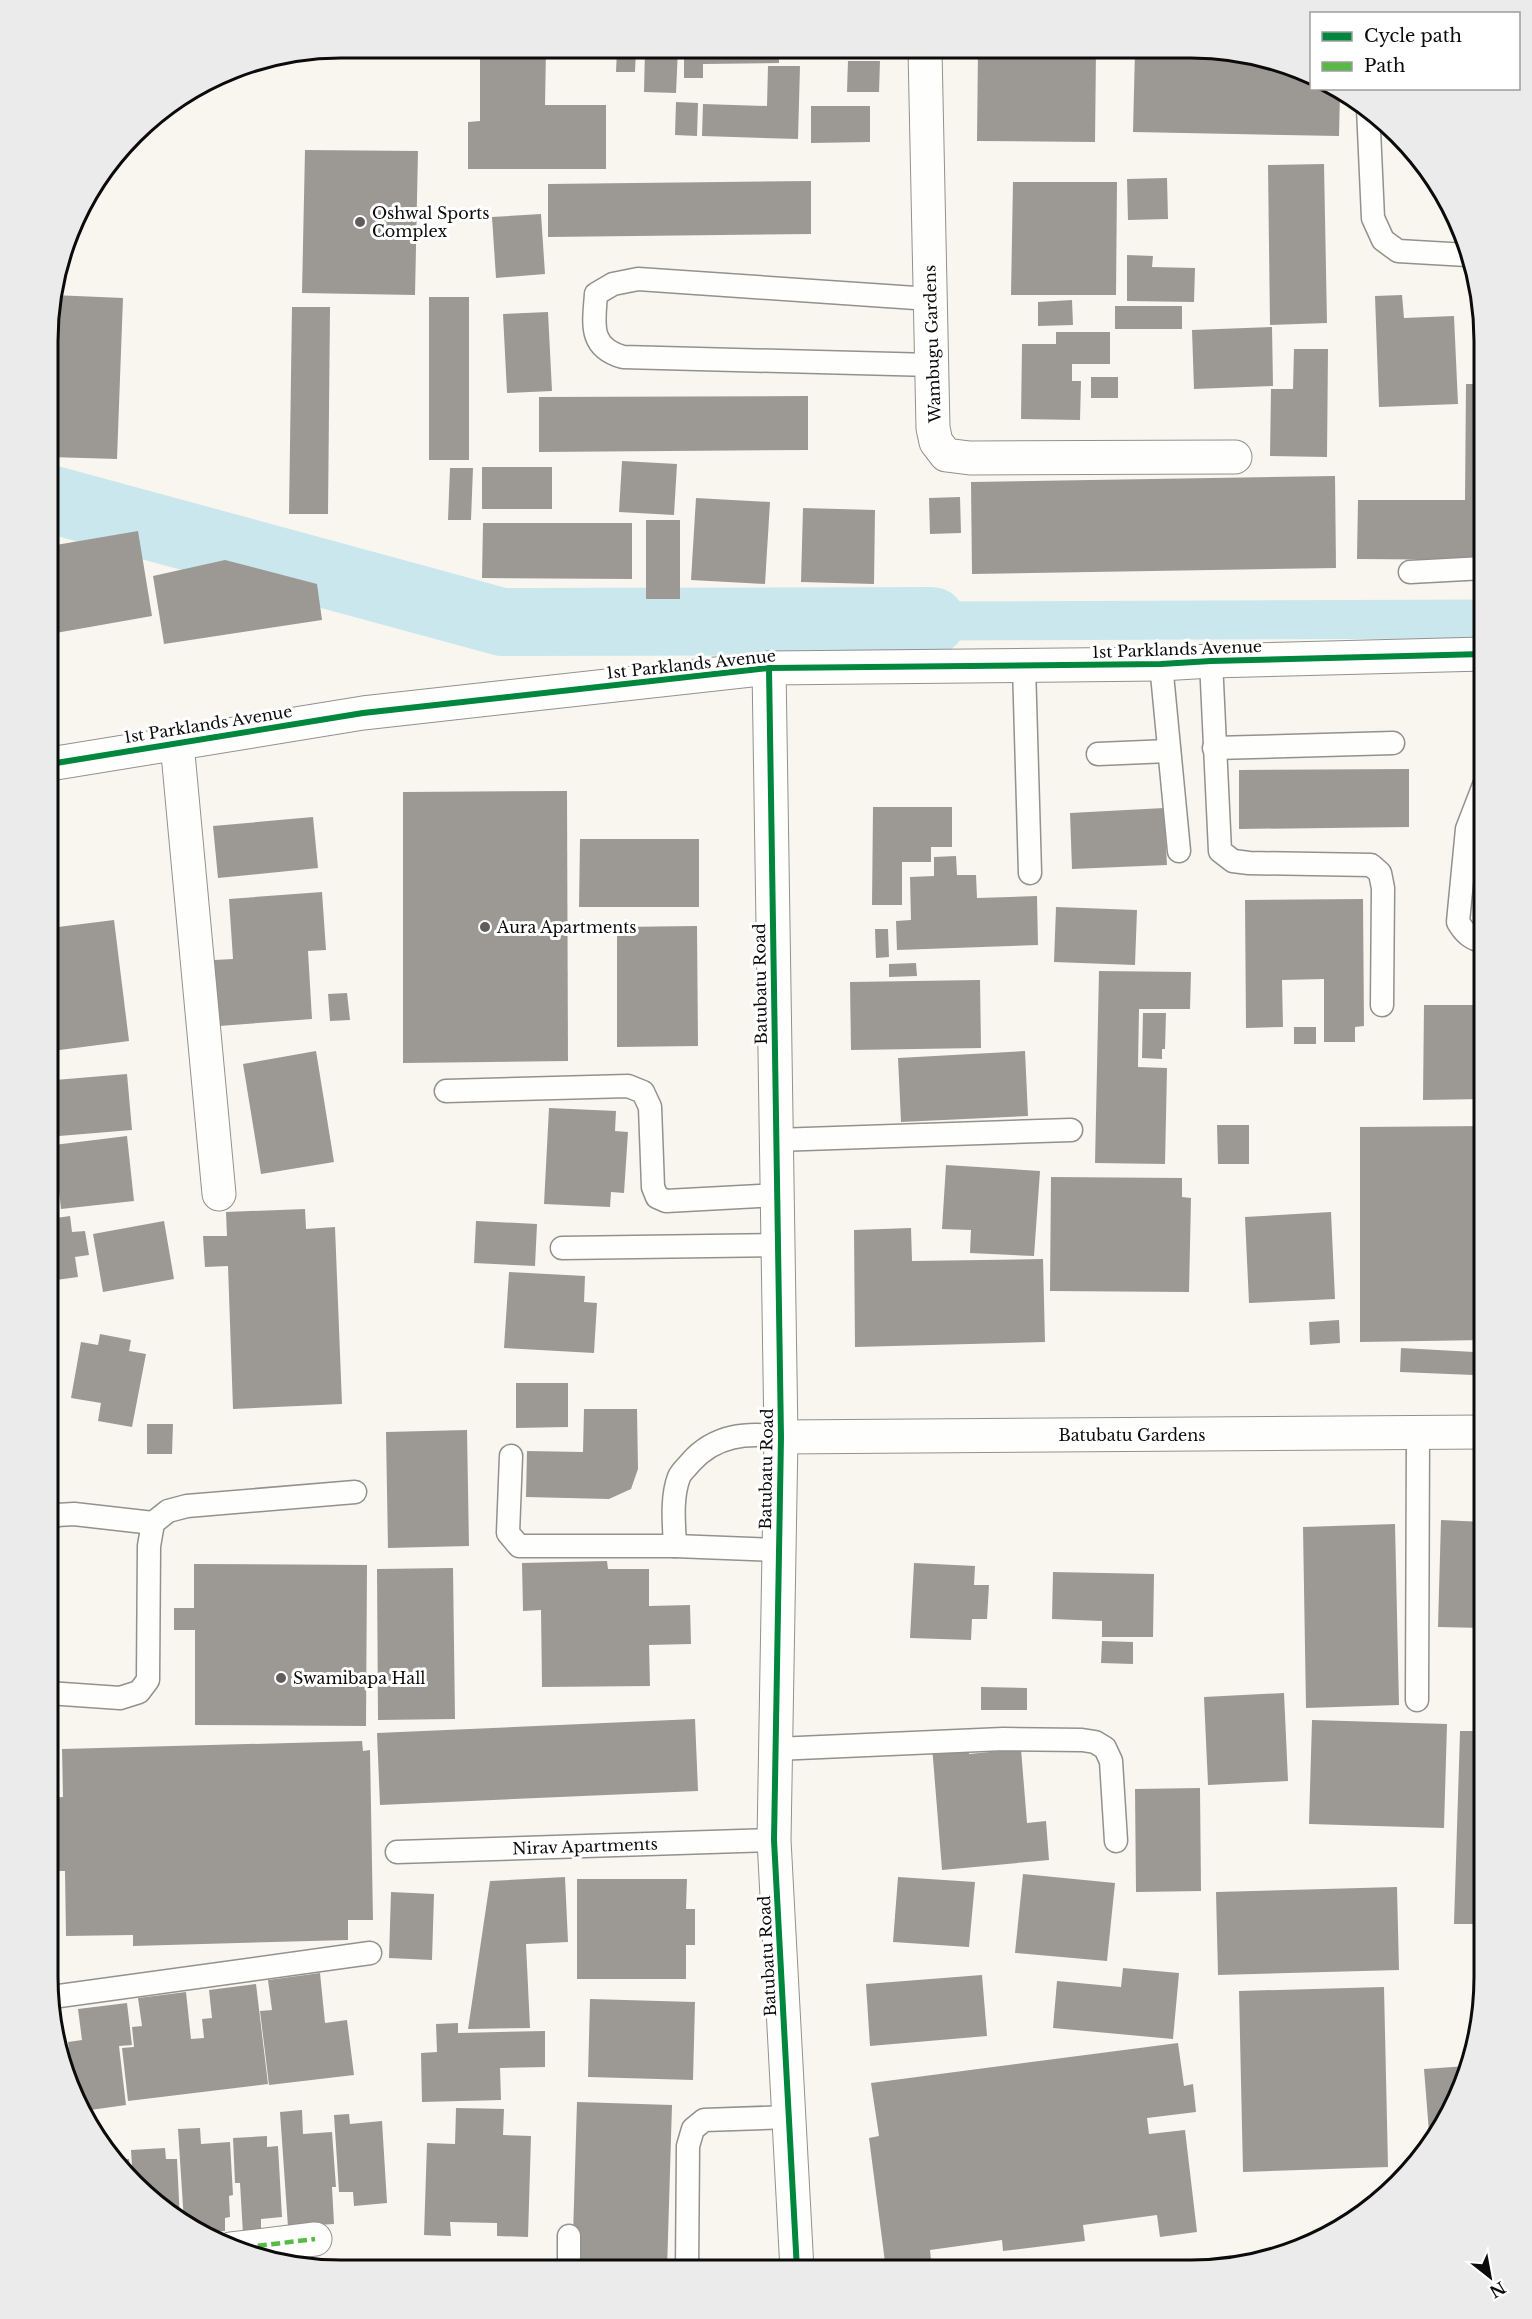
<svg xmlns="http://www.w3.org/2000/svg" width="1532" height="2319" viewBox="0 0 1532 2319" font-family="'Libre Baskerville',serif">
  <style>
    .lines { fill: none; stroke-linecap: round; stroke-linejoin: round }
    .canal { stroke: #cae7ee; stroke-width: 39 }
    .river { stroke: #cae7ee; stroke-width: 68 }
    .building { fill: #9c9995 }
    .service-casing { stroke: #92918e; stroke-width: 25 }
    .minor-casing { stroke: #92918e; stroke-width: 35 }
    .service { stroke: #fefefd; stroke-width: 22 }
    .minor { stroke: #fefefd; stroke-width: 33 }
    .quiet { stroke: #58b947; stroke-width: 4.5; stroke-dasharray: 9 4.5; stroke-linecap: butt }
    .cycleway-casing { stroke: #fff; stroke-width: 10 }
    .cycleway { stroke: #00873e; stroke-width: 6 }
    .poi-dot { fill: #5e5d5b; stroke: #fff; stroke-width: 2 }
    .labels { text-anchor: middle; stroke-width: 6; stroke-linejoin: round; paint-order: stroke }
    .poi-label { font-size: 16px; fill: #0b0b0b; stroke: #fff; text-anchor: start }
    .street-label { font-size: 16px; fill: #0b0b0b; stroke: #fff }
    .rim { fill: none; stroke: #0b0b0b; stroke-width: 3 }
  </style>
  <rect width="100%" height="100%" fill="#f9f6ef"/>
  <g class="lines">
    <!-- canal -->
    <path class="canal" d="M932 621 1484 619"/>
    <!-- river -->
    <path class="river" d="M50 499 502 622 932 621"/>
  </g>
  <!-- building -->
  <g class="building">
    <path d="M480 48 546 49 545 105H606V169H468V122L480 121Z"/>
    <path d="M617 49H636L635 72H616Z"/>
    <path d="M645 49H678L676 93 644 92Z"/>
    <path d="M684 49H779V63L703 64V78H684Z"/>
    <path d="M978 50H1096L1095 142 977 141Z"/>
    <path d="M1135 50 1229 51 1302 70 1312 75V88H1334L1340 92 1339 136 1133 132Z"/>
    <path d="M848 61H880L879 92H847Z"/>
    <path d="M768 66H800L798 139 702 136 703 104 767 106Z"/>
    <path d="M676 102 698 103 697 136 675 135Z"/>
    <path d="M811 106H870V142L811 143Z"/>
    <path d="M305 150 418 151 415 295 302 293Z"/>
    <path d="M1324 164 1327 323 1270 325 1268 165Z"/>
    <path d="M1167 178 1168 219 1128 220 1127 179Z"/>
    <path d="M811 181V234L548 237V184Z"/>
    <path d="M1013 182H1117L1116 295H1011Z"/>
    <path d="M541 214 545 274 496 278 492 217Z"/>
    <path d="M1127 255 1153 256 1152 267 1195 268 1194 302 1127 301Z"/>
    <path d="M53 295 123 298 117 459 50 457 51 303Z"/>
    <path d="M1402 295 1404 318 1454 316 1458 404 1379 407 1375 296Z"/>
    <rect x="429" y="297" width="40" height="163"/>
    <path d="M1072 300 1073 325 1038 326V302Z"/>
    <rect x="1115" y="306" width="67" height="23"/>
    <path d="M292 307H330L328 514H289Z"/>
    <path d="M548 312 552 391 507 393 503 314Z"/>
    <path d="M1272 327 1273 386 1194 389 1192 330Z"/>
    <path d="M1056 332H1110V364H1072V381H1081L1080 420 1021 419 1022 344H1056Z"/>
    <path d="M1294 349H1328L1327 457 1270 456 1271 389H1293Z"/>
    <rect x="1091" y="377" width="27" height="21"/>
    <path d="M1466 384H1484V560L1357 559 1358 500H1465Z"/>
    <path d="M808 396V450L539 452V397Z"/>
    <path d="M622 461 677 464 674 515 619 512Z"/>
    <rect x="482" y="467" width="70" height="42"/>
    <path d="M450 468H473L471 520H448Z"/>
    <path d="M1335 476 1336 568 972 574 971 482Z"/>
    <path d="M960 497 961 533 930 534 929 498Z"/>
    <path d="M696 498 770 502 765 584 691 580Z"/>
    <path d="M803 508 875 510 874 584 801 582Z"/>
    <rect x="646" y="520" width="34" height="79"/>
    <path d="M483 523H632V579L482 578Z"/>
    <path d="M138 531 152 616 50 634V546Z"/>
    <path d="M225 560 317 584 322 620 164 644 153 576Z"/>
    <path d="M1409 769V827L1239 829V770Z"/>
    <path d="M567 791 568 1061 403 1063V792Z"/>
    <path d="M873 807H952V847H931V862H902V905H872Z"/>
    <path d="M1164 808 1167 865 1072 869 1070 813Z"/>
    <path d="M313 817 318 868 218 878 213 826Z"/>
    <path d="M1477 835H1484V928H1475Z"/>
    <path d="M580 839H699V907H579Z"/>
    <path d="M956 856 957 875H976L977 898 1037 896 1038 945 897 950 896 921 911 920 910 877 934 876V857Z"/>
    <path d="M322 892 326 950 308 951 312 1019 219 1026 214 960 233 959 229 899Z"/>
    <path d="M1363 899 1364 1026 1355 1027V1042H1324V979L1282 980 1283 1027 1246 1028 1245 900Z"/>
    <path d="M1056 907 1137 910 1135 965 1054 962Z"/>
    <path d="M114 920 129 1041 52 1051 49 1029 50 928Z"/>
    <path d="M697 926 698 1046 617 1047V927Z"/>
    <path d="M875 929H888L889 957 876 958Z"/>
    <path d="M916 963 917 976 889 977V964Z"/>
    <path d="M1099 971 1191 972 1190 1009H1139L1138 1067 1167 1068 1165 1164 1095 1163Z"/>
    <path d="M980 980 981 1048 851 1050 850 982Z"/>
    <path d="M347 993 350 1020 330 1021 328 994Z"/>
    <path d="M1424 1005H1484V1099L1423 1100Z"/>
    <path d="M1143 1013H1166L1165 1049H1162V1059L1142 1058Z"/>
    <rect x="1294" y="1027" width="22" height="17"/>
    <path d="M316 1051 334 1162 261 1174 243 1064Z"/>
    <path d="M1025 1051 1028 1116 901 1122 898 1058Z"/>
    <path d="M127 1074 132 1130 59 1136 55 1080Z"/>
    <path d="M549 1108 616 1111 615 1131 628 1132 624 1193 611 1192 610 1207 544 1204Z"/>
    <path d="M1217 1125H1249V1164H1218Z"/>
    <path d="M1484 1126V1340L1360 1342V1127Z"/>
    <path d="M127 1136 134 1201 61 1209 54 1145Z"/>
    <path d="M946 1165 1040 1171 1034 1256 970 1253 971 1230 942 1229Z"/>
    <path d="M1051 1177 1182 1178V1197L1191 1198 1189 1292 1050 1291Z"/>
    <path d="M305 1209 306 1229 335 1227 342 1404 233 1409 228 1266 205 1267 203 1236H227L226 1212Z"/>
    <path d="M1331 1212 1335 1299 1249 1303 1245 1217Z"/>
    <path d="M70 1216 72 1232 85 1231 89 1255 75 1257 78 1277 49 1281V1219Z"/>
    <path d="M164 1221 174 1279 103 1292 93 1234Z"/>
    <path d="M476 1221 537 1224 535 1266 474 1263Z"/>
    <path d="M911 1228 912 1261 1043 1259 1045 1342 855 1347 854 1230Z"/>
    <path d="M509 1272 585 1276 584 1302 597 1303 594 1353 504 1348Z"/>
    <path d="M1339 1320 1340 1343 1310 1345 1309 1322Z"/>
    <path d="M100 1334 131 1340 129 1351 146 1354 132 1427 98 1421 101 1403 71 1398 81 1342 98 1345Z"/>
    <path d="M1401 1348 1474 1352 1473 1375 1400 1372Z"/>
    <path d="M516 1383H568V1427L516 1428Z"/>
    <path d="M584 1409H637L638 1469 631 1489 609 1499 526 1497 527 1451 583 1452Z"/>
    <path d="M147 1424H173L172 1454H147Z"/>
    <path d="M467 1430 469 1546 388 1548 386 1432Z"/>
    <path d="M1441 1520 1484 1522 1483 1628 1438 1627Z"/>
    <path d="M1395 1524 1399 1705 1306 1708 1303 1527Z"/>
    <path d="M607 1561 608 1569H649V1606L690 1605 691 1644 649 1645 650 1686 542 1687 541 1610 523 1611 522 1563Z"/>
    <path d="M914 1563 975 1566 974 1585H989L987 1619H972L971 1640 910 1638Z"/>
    <path d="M194 1564 367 1565 366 1726 195 1725V1630H174V1608H194Z"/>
    <path d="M453 1568 455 1719 378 1720 377 1569Z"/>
    <path d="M1053 1572 1154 1574 1153 1637H1102V1621L1052 1619Z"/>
    <path d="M1102 1641 1133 1642V1664L1101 1663Z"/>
    <path d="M981 1687 1027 1688V1710H981Z"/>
    <path d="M1284 1693 1288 1781 1208 1785 1204 1697Z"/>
    <path d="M695 1719 698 1791 380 1805 377 1733Z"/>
    <path d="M1312 1720 1447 1724 1444 1828 1309 1824Z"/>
    <path d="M1460 1731H1483V1924H1454Z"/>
    <path d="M362 1741 363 1751 370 1750 373 1920H348V1940L133 1946V1935L66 1936 65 1871H48V1798L63 1797 62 1749Z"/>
    <path d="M969 1742V1754L1021 1749 1027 1823 1046 1821 1049 1860 942 1870 932 1746Z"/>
    <path d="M1200 1788 1201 1891 1136 1892 1135 1789Z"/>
    <path d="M1023 1874 1115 1883 1107 1961 1015 1953Z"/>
    <path d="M565 1877 568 1942 526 1944 530 2028 468 2029 490 1881Z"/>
    <path d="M898 1877 975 1882 969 1947 893 1942Z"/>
    <path d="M577 1879H687L686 1909H695V1945H686V1979H577Z"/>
    <path d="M1397 1887 1399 1970 1218 1975 1216 1892Z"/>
    <path d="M391 1892 434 1894 432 1960 389 1958Z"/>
    <path d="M1123 1968 1179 1973 1173 2039 1053 2028 1057 1981 1121 1987Z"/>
    <path d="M320 1973 325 2023 347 2020 354 2075 269 2085 260 2011 272 2010 268 1980Z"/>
    <path d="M982 1975 987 2036 870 2046 866 1984Z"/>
    <path d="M256 1984 268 2084 128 2101 122 2048 134 2047 132 2027 142 2026 138 1998 186 1992 191 2039 204 2038 202 2019 212 2018 209 1990Z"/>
    <path d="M1384 1987 1388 2167 1243 2172 1239 1991Z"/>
    <path d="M590 1999 695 2002 693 2080 588 2077Z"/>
    <path d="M127 2003 132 2045 119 2046 126 2105 83 2111 75 2097 68 2042 82 2040 78 2009Z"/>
    <path d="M56 2016H61L67 2063H65Z"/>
    <path d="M458 2023V2033L545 2031V2067L500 2068 501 2100 422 2102 421 2053 437 2052 436 2024Z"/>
    <path d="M1178 2043 1184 2086 1193 2084 1196 2112 1147 2118 1149 2134 1185 2130 1197 2232 1160 2237 1157 2215 1083 2225 1085 2241 1003 2251 1002 2240 930 2250 932 2270H886L869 2138 879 2136 871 2083Z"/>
    <path d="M1467 2066 1462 2089 1430 2145 1424 2069Z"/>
    <path d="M577 2102 672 2105 667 2270 572 2269Z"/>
    <path d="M456 2108 504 2109 503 2135 531 2136 528 2237 497 2236V2223L450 2222 451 2236 424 2235 427 2143 455 2144Z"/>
    <path d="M302 2110 303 2134 332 2132 336 2187H332L334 2224 288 2227 280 2112Z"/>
    <path d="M349 2114 350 2124 382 2121 387 2203 354 2206 353 2192H339L334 2115Z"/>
    <path d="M200 2128 201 2144 230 2142 233 2195 229 2196 230 2217 225 2218V2231L202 2233 184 2222 178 2129Z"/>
    <path d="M267 2136V2147L278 2146 282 2217 261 2219V2233L243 2234 240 2183H235L233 2138Z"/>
    <path d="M165 2148 166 2159H177L180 2221 163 2211 133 2181 131 2150Z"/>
    <path d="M129 2159 130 2177 112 2160Z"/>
  </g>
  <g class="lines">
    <defs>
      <g id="service">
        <path d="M1368 108 1373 218 1383 240 1398 251 1467 255"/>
        <path d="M930 299 638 279 613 284 596 294C594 323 588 347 623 357L932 365"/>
        <path d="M1410 572 1484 568"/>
        <path d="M1211 661 1220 851 1233 861 1249 863 1371 865 1380 873 1383 888 1382 1005"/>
        <path d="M1161 664 1179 851"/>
        <path d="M1024 666 1030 873"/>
        <path d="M1214 748 1393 743"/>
        <path d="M1098 754 1169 751"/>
        <path d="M1484 941C1471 940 1464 932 1458 922L1467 829 1484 785"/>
        <path d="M446 1091 628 1086 643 1092 650 1107 653 1187 657 1197 666 1201 777 1195"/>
        <path d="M776 1140 1071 1130"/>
        <path d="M562 1248 778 1245"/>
        <path d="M511 1456 508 1533 519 1546H675L778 1550"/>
        <path d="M49 1520 57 1515 74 1514 153 1523"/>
        <path d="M675 1546C674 1524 671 1498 679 1477 681 1472 687 1467 691 1462 715 1435 747 1432 781 1437"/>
        <path d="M48 1693 120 1698 139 1692 148 1680 149 1546 153 1523 168 1511 187 1506 355 1492"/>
        <path d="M1417 1700 1418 1433"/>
        <path d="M776 1749 1003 1739 1082 1740 1095 1742 1105 1748 1111 1761 1116 1841"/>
        <path d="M397 1852 774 1840"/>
        <path d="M52 1997 370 1953"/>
        <path d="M569 2236V2269"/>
        <path d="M687 2270 688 2146 693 2129 704 2120 789 2117"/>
      </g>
      <g id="minor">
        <path d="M925 50 933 428 936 442 946 455 970 458 1235 457"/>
        <path d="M769 668 781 1437 774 1840 797 2270"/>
        <path d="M177 743 219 1194"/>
        <path d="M50 764 363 713 769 668 1161 664 1211 661 1484 654"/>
        <path d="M781 1437 1484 1432"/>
        <path d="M231 2249 315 2239"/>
      </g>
    </defs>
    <!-- service casing -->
    <use href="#service" class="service-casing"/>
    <!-- minor casing -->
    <use href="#minor" class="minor-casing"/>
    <!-- service -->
    <use href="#service" class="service"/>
    <!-- minor -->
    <use href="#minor" class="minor"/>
    <!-- quiet -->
    <path class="quiet" d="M231 2249 315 2239"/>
    <defs>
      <g id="cycleway">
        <path d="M769 668 781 1437 774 1840 797 2270"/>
        <path d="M50 764 363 713 769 668 1161 664 1211 661 1484 654"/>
      </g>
    </defs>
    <!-- cycleway casing -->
    <use href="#cycleway" class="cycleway-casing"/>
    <!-- cycleway -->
    <use href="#cycleway" class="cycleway"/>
  </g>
  <!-- markers -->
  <g class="poi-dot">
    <circle cx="360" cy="222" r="6"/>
    <circle cx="485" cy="927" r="6"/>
    <circle cx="281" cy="1678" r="6"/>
  </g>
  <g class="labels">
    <!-- poi labels -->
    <g class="poi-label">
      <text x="372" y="219">Oshwal Sports<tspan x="372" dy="18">Complex</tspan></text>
      <text x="497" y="933">Aura Apartments</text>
      <text x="293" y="1684">Swamibapa Hall</text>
    </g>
    <!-- street labels -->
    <g class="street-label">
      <text transform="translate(932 344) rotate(-92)" y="6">Wambugu Gardens</text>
      <text transform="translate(1177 649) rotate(-2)" y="6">1st Parklands Avenue</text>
      <text transform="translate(691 664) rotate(-6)" y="6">1st Parklands Avenue</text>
      <text transform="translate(208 724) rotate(-9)" y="6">1st Parklands Avenue</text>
      <text transform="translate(760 984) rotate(-91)" y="6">Batubatu Road</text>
      <text x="1132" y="1441">Batubatu Gardens</text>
      <text transform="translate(766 1469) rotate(-89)" y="6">Batubatu Road</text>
      <text transform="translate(585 1846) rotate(-2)" y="6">Nirav Apartments</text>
      <text transform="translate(767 1956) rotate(-93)" y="6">Batubatu Road</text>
    </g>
  </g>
  <!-- crop -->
  <path d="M0 0H1532V2319H0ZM341 58H1191A283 283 0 0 1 1474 341V1977A283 283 0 0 1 1191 2260H341A283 283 0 0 1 58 1977V341A283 283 0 0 1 341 58Z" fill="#ebebeb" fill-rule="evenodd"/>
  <path class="rim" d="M341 58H1191A283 283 0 0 1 1474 341V1977A283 283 0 0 1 1191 2260H341A283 283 0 0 1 58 1977V341A283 283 0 0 1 341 58Z"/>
  <!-- legend -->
  <rect x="1310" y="12" width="210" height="78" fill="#ffffff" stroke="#9d9d9d" stroke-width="1.5"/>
  <rect x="1322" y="32" width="30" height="9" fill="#00873e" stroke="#9d9d9d" stroke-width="1.5"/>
  <text x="1364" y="42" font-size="18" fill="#0b0b0b">Cycle path</text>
  <rect x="1322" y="62" width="30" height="9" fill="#58b947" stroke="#9d9d9d" stroke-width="1.5"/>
  <text x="1364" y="72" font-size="18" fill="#0b0b0b">Path</text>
  <!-- north arrow -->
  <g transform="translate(1490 2277) rotate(149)" stroke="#ffffff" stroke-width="4.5" paint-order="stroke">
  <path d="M0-4.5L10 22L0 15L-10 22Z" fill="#0b0b0b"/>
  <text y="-9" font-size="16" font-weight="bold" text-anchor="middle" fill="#0b0b0b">N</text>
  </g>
</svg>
